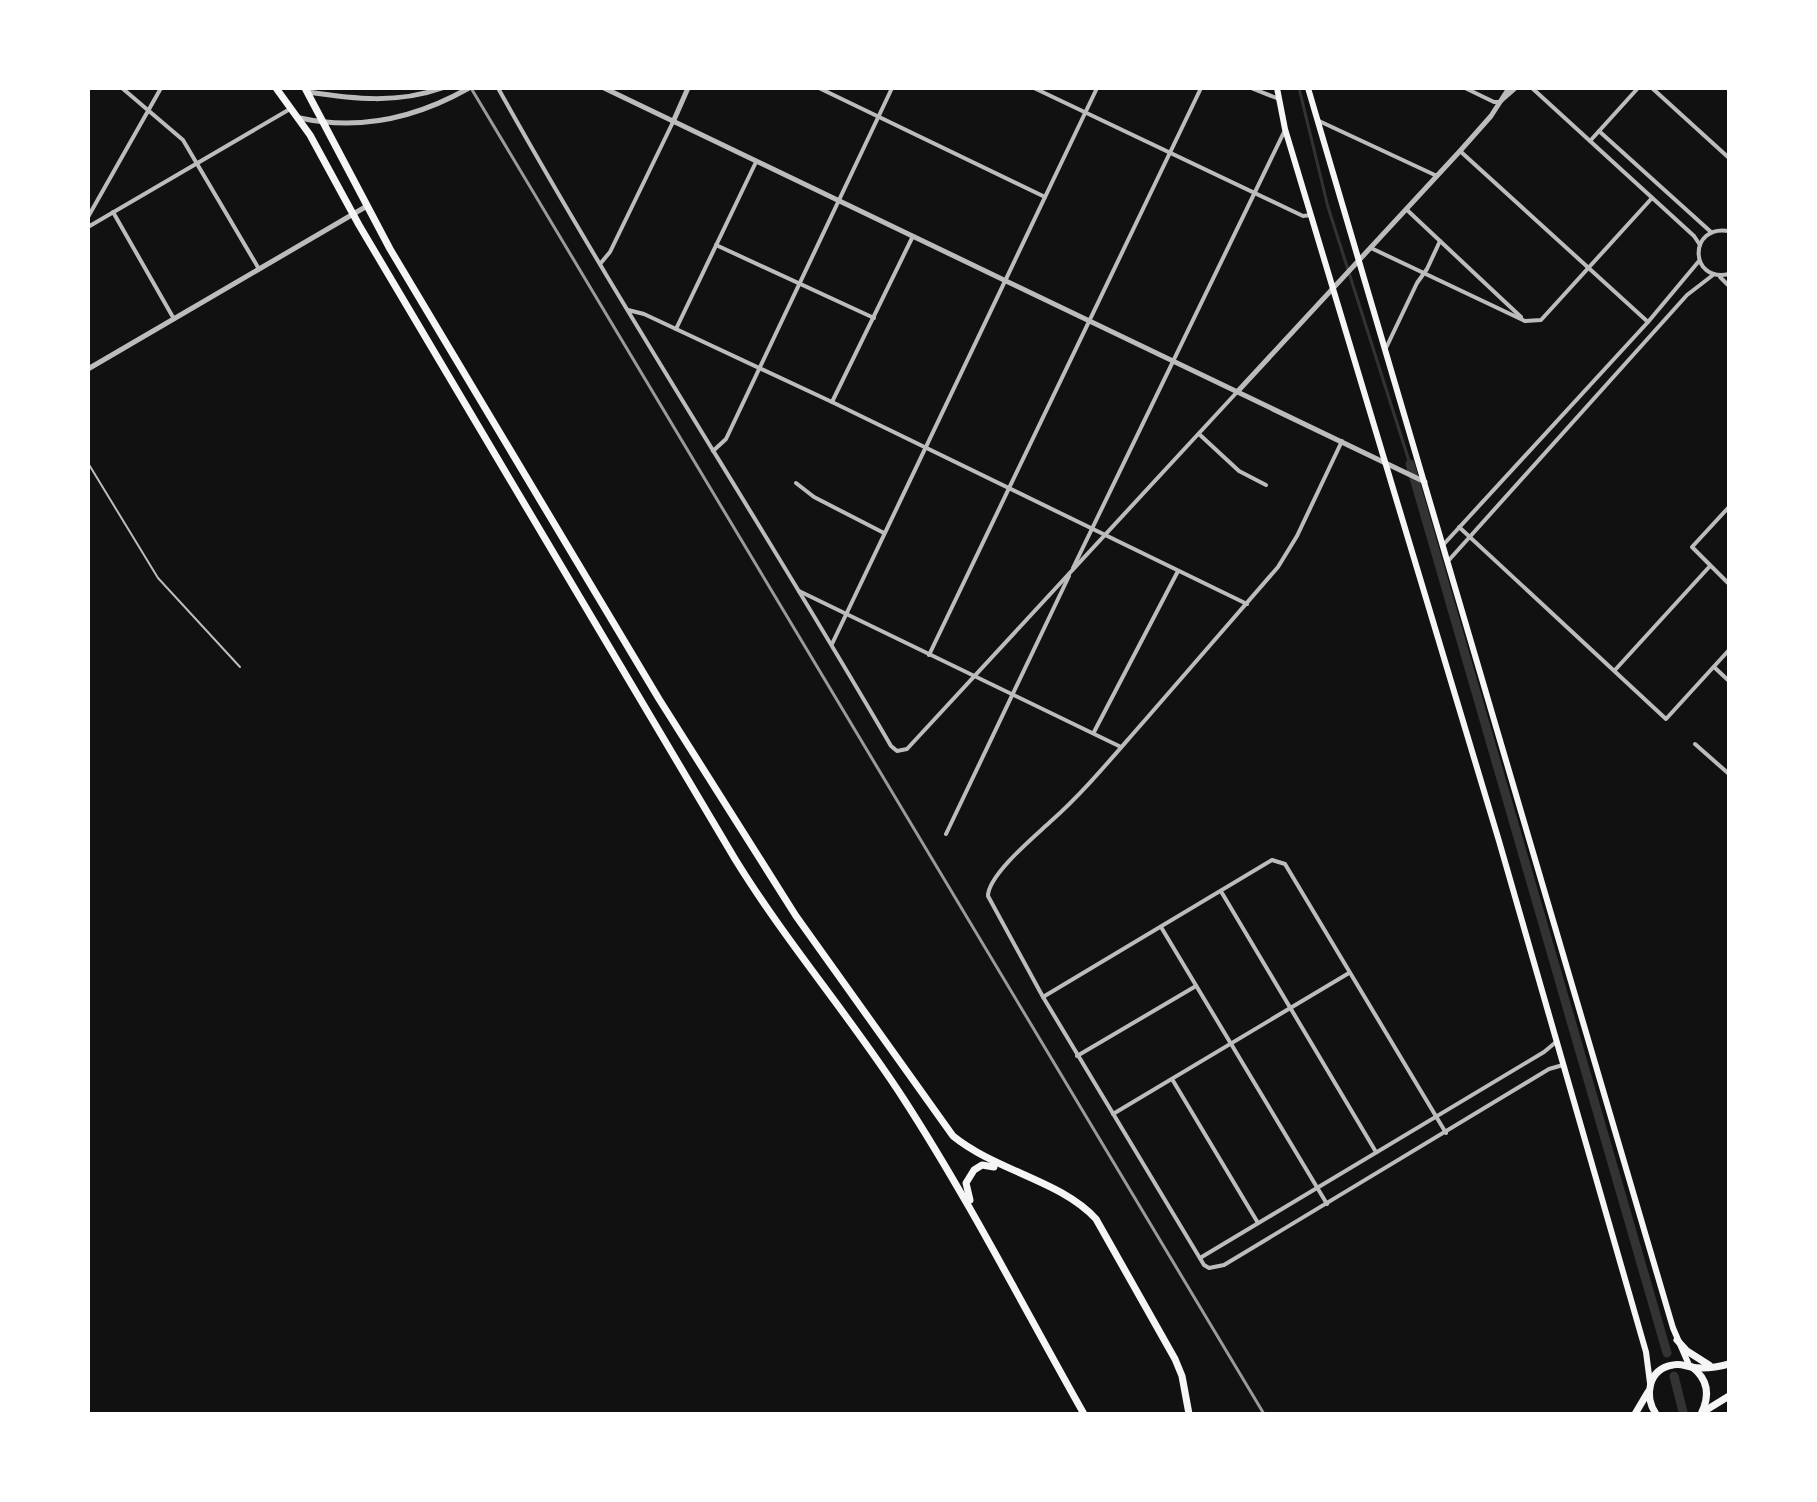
<svg xmlns="http://www.w3.org/2000/svg" width="1817" height="1502" viewBox="0 0 1817 1502" font-family="Manrope,sans-serif">
  <style>
    .lines { fill: none; stroke-linecap: round; stroke-linejoin: round }
    .stream { stroke: #333; stroke-width: 3 }
    .canal { stroke: #333; stroke-width: 9 }
    .service { stroke: #bcbcbc; stroke-width: 2 }
    .minor { stroke: #bcbcbc; stroke-width: 4 }
    .tertiary { stroke: #bcbcbc; stroke-width: 5 }
    .secondary { stroke: #f5f5f5; stroke-width: 6 }
    .primary { stroke: #f5f5f5; stroke-width: 7 }
    .trunk { stroke: #f5f5f5; stroke-width: 7 }
    .rail { stroke: #9a9a9a; stroke-width: 3 }
  </style>
  <rect width="100%" height="100%" fill="#111"/>
  <g class="lines">
    <!-- stream -->
    <path class="stream" d="M1299 88 1328 207 1410 464"/>
    <!-- canal -->
    <g class="canal">
      <path d="M1410 464 1667 1353"/>
      <path d="M1674 1376 1683 1412"/>
    </g>
    <!-- service -->
    <path class="service" d="M88 463 158 578 240 667"/>
    <!-- minor -->
    <g class="minor">
      <path d="M122 88 183 140 259 269"/>
      <path d="M498 88C622 311 763 525 891 746L897 751 907 749 1238 391"/>
      <path d="M819 88 1045 197"/>
      <path d="M1034 88 1303 216 1311 215"/>
      <path d="M1251 88 1279 99"/>
      <path d="M1465 88 1494 102H1500L1516 88"/>
      <path d="M1532 88 1694 236 1700 245"/>
      <path d="M1652 88 1729 158"/>
      <path d="M1319 121 1437 176"/>
      <path d="M1599 131 1711 232"/>
      <path d="M1590 141 1638 88"/>
      <path d="M1460 151 1648 322"/>
      <path d="M1406 209 1521 317"/>
      <path d="M113 212 174 319"/>
      <path d="M88 217 161 88"/>
      <path d="M88 227 290 109"/>
      <path d="M1729 231C1688 224 1689 283 1729 274"/>
      <path d="M716 245 874 318"/>
      <path d="M1371 248 1525 321"/>
      <path d="M600 264 610 252 673 122"/>
      <path d="M1720 277 1729 286"/>
      <path d="M628 310 644 314 832 402 1247 604"/>
      <path d="M1525 321 1541 320 1652 198"/>
      <path d="M676 329 756 162"/>
      <path d="M1386 348 1417 283 1427 269 1440 241"/>
      <path d="M832 402 913 236"/>
      <path d="M1199 434 1239 471 1266 485"/>
      <path d="M1342 441 1297 536 1278 567C1234 618 1190 668 1146 719 1115 754 1085 791 1050 822 1035 836 988 875 988 896L1043 997 1204 1265 1209 1268 1224 1265 1549 1069 1563 1065"/>
      <path d="M713 451 726 439 892 88"/>
      <path d="M796 483 814 497 884 533"/>
      <path d="M1729 507 1692 547 1729 584"/>
      <path d="M1459 527 1666 719 1729 650"/>
      <path d="M1444 544 1648 322 1699 261"/>
      <path d="M1449 560 1687 295 1713 275"/>
      <path d="M1073 568 1285 130"/>
      <path d="M799 591 1121 747"/>
      <path d="M832 644 1097 88"/>
      <path d="M929 655 1201 88"/>
      <path d="M1714 667 1729 681"/>
      <path d="M1615 670 1710 566"/>
      <path d="M1094 732 1178 571"/>
      <path d="M1695 744 1729 774"/>
      <path d="M946 834 1069 576"/>
      <path d="M1222 893 1376 1152"/>
      <path d="M1161 927 1327 1204"/>
      <path d="M1043 997 1272 860 1285 864 1446 1133"/>
      <path d="M1077 1056 1196 986"/>
      <path d="M1172 1079 1258 1223"/>
      <path d="M1113 1114 1349 973"/>
      <path d="M1200 1258 1544 1052 1556 1042"/>
    </g>
    <!-- tertiary -->
    <g class="tertiary">
      <path d="M604 88 1425 482"/>
      <path d="M308 92C354 99 397 104 442 88"/>
      <path d="M300 118C359 131 416 118 469 88"/>
      <path d="M673 122 688 88"/>
      <path d="M88 369 367 206"/>
      <path d="M1238 391 1460 151 1491 116 1509 88"/>
    </g>
    <!-- secondary -->
    <g class="secondary">
      <path d="M1277 88 1285 129 1499 841 1646 1352 1650 1383"/>
      <path d="M1308 88 1673 1328 1689 1365"/>
    </g>
    <!-- primary -->
    <g class="primary">
      <path d="M276 88 310 135 359 225 735 859C786 942 850 1016 903 1098 969 1200 1024 1308 1084 1414"/>
      <path d="M305 88 390 249 659 699 796 916 953 1136C996 1171 1062 1181 1096 1219L1175 1359 1182 1376 1189 1414"/>
      <path d="M970 1200 966 1183 974 1170 982 1165 994 1167"/>
    </g>
    <!-- trunk -->
    <g class="trunk">
      <path d="M1677 1340 1687 1351 1709 1365"/>
      <path d="M1692 1367C1709 1380 1710 1396 1701 1414"/>
      <path d="M1703 1412 1729 1396"/>
      <path d="M1635 1414 1648 1392"/>
      <path d="M1656 1414C1644 1396 1648 1369 1673 1365 1680 1363 1685 1366 1691 1367 1702 1369 1718 1367 1729 1364"/>
    </g>
    <!-- rail -->
    <path class="rail" d="M471 88 1264 1414"/>
  </g>
  <!-- border -->
  <rect width="1817" height="1502" fill="none" stroke="#ffffff" stroke-width="180"/>
</svg>
